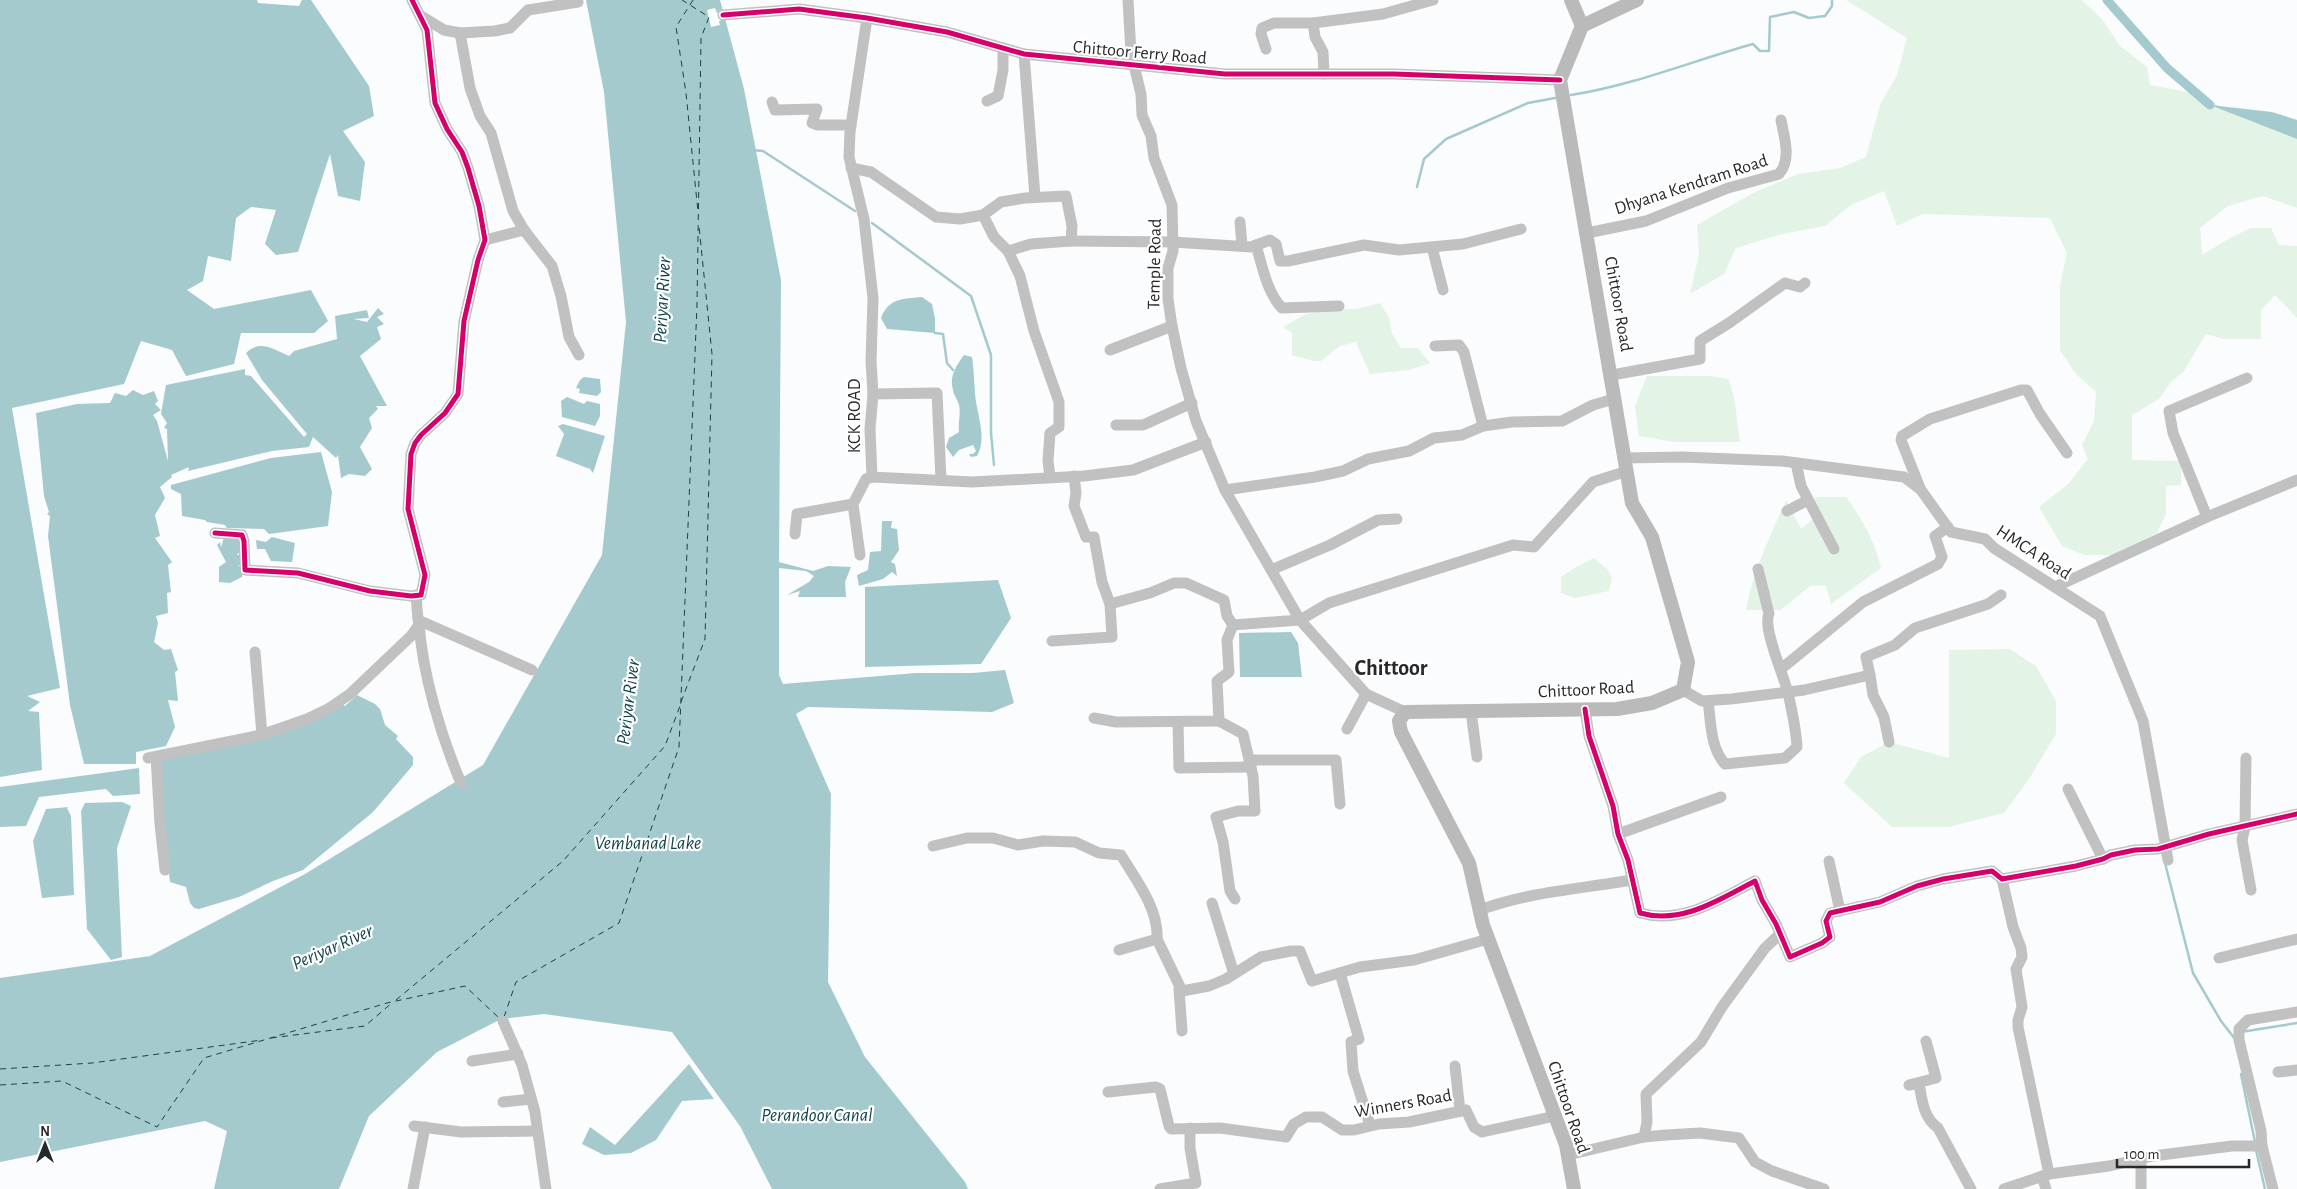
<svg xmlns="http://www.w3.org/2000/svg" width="2297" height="1189" viewBox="0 0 2297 1189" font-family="'Alegreya Sans',sans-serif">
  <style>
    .green { fill: #e3f4e7 }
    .water { fill: #a4cacd }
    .pier { fill: #fafcfe }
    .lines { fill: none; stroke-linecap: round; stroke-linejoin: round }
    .stream { stroke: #a4cacd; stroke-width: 2.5 }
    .canal { stroke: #a4cacd; stroke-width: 9 }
    .ferry { stroke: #124547; stroke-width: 1; stroke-dasharray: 6 5; stroke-linecap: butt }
    .minor { stroke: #c1c1c2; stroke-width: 11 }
    .major { stroke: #b9bab9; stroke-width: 14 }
    .cycleway-casing { stroke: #fff; stroke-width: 8 }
    .cycleway { stroke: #d6006c; stroke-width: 5 }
    .labels { text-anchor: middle; stroke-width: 4.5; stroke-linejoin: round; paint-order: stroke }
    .street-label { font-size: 18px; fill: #27282a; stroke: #fff }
    .water-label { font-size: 19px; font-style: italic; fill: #124547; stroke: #fff }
    .district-label { font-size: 22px; font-weight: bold; fill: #27282a; stroke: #fff }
  </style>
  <rect width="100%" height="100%" fill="#fafcfe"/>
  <!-- green -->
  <g class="green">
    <path d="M1846 0H2082L2103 20 2119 45 2147 67 2150 85 2197 94 2234 114 2297 139V208L2263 196 2228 206 2200 228 2202 255 2230 238 2251 228H2271L2279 245 2297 246V318L2275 295 2261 310V339H2224L2206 334 2184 371 2171 382 2159 399 2132 415V460L2181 461V485L2166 486V514L2157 533 2117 555H2084L2062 546 2039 507 2068 484 2088 459 2082 445 2094 421 2096 392 2076 374 2060 350V286L2067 253 2050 218 1923 214 1897 226 1884 191 1851 205 1825 226 1782 234 1736 248 1724 274 1690 294 1699 254 1697 225 1753 193 1798 174 1840 168 1866 157 1880 105 1897 75 1907 38Z"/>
    <path d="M1380 303 1389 317 1392 333 1401 348H1418L1430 363 1409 370 1370 374 1356 342 1340 346 1321 361H1313L1292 355V333L1283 327 1306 314 1332 309H1356Z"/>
    <path d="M1647 376H1711L1728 379C1737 399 1736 420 1740 442H1674L1639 436 1635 406Z"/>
    <path d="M1815 497H1846C1862 518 1875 542 1881 568L1831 604 1826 585 1810 586 1781 610H1746C1753 570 1770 537 1786 500L1801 529 1811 521Z"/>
    <path d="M1594 558 1607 569 1612 578 1609 591 1575 598 1561 593V577L1576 567Z"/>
    <path d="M2010 649 2036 666 2056 701V734L2029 779 2004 813 1949 827H1892L1844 783 1861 757 1889 742 1949 758V650Z"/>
  </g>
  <!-- water -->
  <g class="water">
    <path d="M0 0H257L258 3 299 6 302 0H311L369 86 374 116 343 131 365 162 360 201 338 196 330 154 298 252 276 255 265 244 276 210 251 207 236 218 231 261 208 256 203 281 187 290 214 309 311 290 328 321 314 333H241L234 364 186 376 172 350 141 341 124 384 12 408 60 688 27 696 40 702 28 711 39 712 42 770 0 777Z"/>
    <path d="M586 0H720L744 89 781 280 779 562 813 571 828 566 851 567 845 582 846 597H798L800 591 787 595 809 582 814 576 806 571 779 568V675L783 684 916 673H973L1005 670 1014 703 992 712 808 707 796 714 831 794 828 982 865 1057 965 1182 968 1189H772L740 1126 672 1032 544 1014 501 1019 437 1052 369 1116 339 1189H214L227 1131 205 1121 0 1162V978L150 956 305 874 483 765 602 555 626 322 604 92Z"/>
    <path d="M2210 105 2272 112 2297 120V139Z"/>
    <path d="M922 297 932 304 935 319V333L887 329 881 318C889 298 902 299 922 297Z"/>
    <path d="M378 308 384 314 377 317 384 324 377 327 381 339 360 356 387 406H376L378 409 369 418 372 428 360 447 372 469 365 476 349 474 341 478 338 455 336 458 313 437 309 447 272 451 188 471 189 467 171 475 172 477 160 487 165 498 155 515 160 536 155 538 172 562 168 565 171 592 167 593 168 613 156 616 158 623 154 642 164 650 171 649 178 670 175 672 178 701 168 700 175 727 166 746 136 752V764H84L70 705 48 536 50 516 47 514 49 512 44 496 36 413 77 404 110 403 115 393 126 396 133 390 143 395 154 391 158 401 155 404 161 410 153 415 157 421 168 461 167 429 164 428 167 423 161 414 166 385 245 369V375L251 376 304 437 307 434 262 380 246 353C260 339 273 349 289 356L294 351 337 339 335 316 367 310 369 318 354 319 367 322Z"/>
    <path d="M964 355 972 357C974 370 974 381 975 393 976 413 988 437 977 456L971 457 969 454H973L976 451 973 445 959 450 953 457 946 447 949 438 959 432C958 422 961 414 959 405 958 400 954 396 953 390 949 376 956 366 964 355Z"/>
    <path d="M584 377 600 379 601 392 597 396 579 393 580 389 576 388 580 380Z"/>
    <path d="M567 397 584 404 587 401 600 404V416L595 426 562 417 561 401Z"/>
    <path d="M563 424 605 436 593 473 590 469 556 456 564 434 558 426Z"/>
    <path d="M321 452 332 492 328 526 269 534 264 529 227 528 225 525 207 522 205 520 182 516 181 494 171 489V485L271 458Z"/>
    <path d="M882 521H892L891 528 897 529 899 550 891 562 895 564 897 576 892 572 883 579 859 586 857 575 868 570 870 552 881 551Z"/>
    <path d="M239 536 243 547 237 555H243L242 563 238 566 243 567 242 577 230 583 219 582V567L226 562 217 545 220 542 221 548 224 537Z"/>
    <path d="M272 537 295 543 292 562 271 561 265 549H257L256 540 266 542Z"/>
    <path d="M998 580 1011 618 981 664 865 667V587Z"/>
    <path d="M1291 632 1298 643 1302 677H1240L1239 633Z"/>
    <path d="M357 695 375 704 380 709 385 725 398 736 396 739 413 757V765L373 812 303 870 273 881 239 897 199 909 194 908 190 903 186 887 170 882 163 825 161 760 341 704 345 706Z"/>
    <path d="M139 768 140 794 113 796 106 789 39 797 26 826 0 827V787Z"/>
    <path d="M122 802 131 806 117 848 122 957 111 960 87 929 81 811 85 803Z"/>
    <path d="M69 807 67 808 71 816 74 895 42 898 33 841 46 809Z"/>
    <path d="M689 1064 714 1099 682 1101 656 1140 631 1153 604 1155 582 1144 590 1127 615 1145Z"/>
  </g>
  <!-- pier -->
  <path class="pier" d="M715 8 717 13 726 11 727 18 719 21 720 25 711 27 707 10Z"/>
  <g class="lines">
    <!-- stream -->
    <g class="stream">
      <path d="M1571 95C1634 85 1692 61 1753 44L1760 51H1769L1770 17 1794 12 1809 18 1825 16 1832 6V0"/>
      <path d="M752 150 763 151 855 211"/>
      <path d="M1417 187 1424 159 1446 139 1528 103 1555 98"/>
      <path d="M872 223 971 296 991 355V433L994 465"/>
      <path d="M935 333 943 334 947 363 953 370"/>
      <path d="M2165 863 2193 973 2221 1021 2235 1039"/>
      <path d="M2241 1032 2297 1023"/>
      <path d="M2241 1074 2255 1142"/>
      <path d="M2256 1150 2265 1189"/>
    </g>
    <!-- canal -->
    <path class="canal" d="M2107 0 2167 68 2210 105"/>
    <!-- ferry -->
    <g class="ferry">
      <path d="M693 0 676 27 686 93 698 212"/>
      <path d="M681 702 705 639 712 354 699 226"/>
      <path d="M396 1000 563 861 665 746 680 706"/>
      <path d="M504 1017 516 982 619 923 679 747 697 305 701 38 709 17 682 0"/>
      <path d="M271 1038 365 1026 393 1002"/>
      <path d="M0 1069 92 1063 262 1040"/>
      <path d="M0 1085 62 1081 157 1127 204 1058 387 1003 465 986 499 1018"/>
    </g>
    <!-- minor -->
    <g class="minor">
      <path d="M1128 0 1131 53 1141 94 1142 115 1151 136 1154 158 1172 205 1173 251 1168 268V299L1172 326 1181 368 1196 421 1225 490"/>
      <path d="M723 15 799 9 867 18 947 32 1024 54 1225 74H1394L1560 80"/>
      <path d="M421 16 444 30 460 33 495 31 510 28 528 10 578 2"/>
      <path d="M867 18 850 132 849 157 864 219 873 298 871 361 873 394 870 429 872 477 972 482 1084 476 1133 470 1206 442"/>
      <path d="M1313 23 1315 37 1323 52 1324 74"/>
      <path d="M460 33 470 88 480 116 491 133 513 211 524 230 552 266 561 296 569 337 579 355"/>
      <path d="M1266 49 1261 34 1262 28 1274 23H1313L1383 14 1433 0"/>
      <path d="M1024 54 1035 197"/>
      <path d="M987 101 998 96 1003 70V48"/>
      <path d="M772 102 775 110 817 109 812 123 817 125H851"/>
      <path d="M851 168 871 172 936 217 960 219 983 215 994 237 1008 251 1020 276 1034 331 1059 402V427L1050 433 1048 461 1050 477"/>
      <path d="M983 215 1001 202 1025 198 1066 196 1072 226 1071 241 1031 244 1008 251"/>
      <path d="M1240 222 1242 245"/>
      <path d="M1587 233 1646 221 1728 188 1779 174C1792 159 1784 137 1781 120"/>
      <path d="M485 240 524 230"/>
      <path d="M1071 241 1173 242 1251 247 1270 240 1276 244 1280 261H1288L1364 245 1399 250 1463 244 1521 229"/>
      <path d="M1256 245C1262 265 1267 293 1282 308L1339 306"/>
      <path d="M1432 247 1443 290"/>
      <path d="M1435 346 1459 345 1464 352 1483 426"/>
      <path d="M1110 350 1172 326"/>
      <path d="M1612 375 1700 359V341L1729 323 1785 283 1800 287 1805 283"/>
      <path d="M873 394 937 393 941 479"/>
      <path d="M1116 425H1143L1192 403"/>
      <path d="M1625 458 1683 457 1782 461 1904 477 1921 490 1951 532 1985 539 1994 548 2100 616 2143 721 2168 860"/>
      <path d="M1796 463 1801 486 1834 549"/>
      <path d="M1920 488 1901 440 1902 436 1930 419 2021 390H2027L2040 414 2067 453"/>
      <path d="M853 504 860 555"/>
      <path d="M1787 511 1808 500"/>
      <path d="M2207 517 2173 433 2169 411 2247 378"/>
      <path d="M215 533 242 535 244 541 245 570 298 573 370 591 411 596 421 595 425 575 408 509 411 454 415 443 421 435 445 413 458 394 464 321 478 260 485 240 479 206 468 168 462 152 447 129 435 103 427 30 412 0"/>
      <path d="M795 534 797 514 853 504 866 479 872 477"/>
      <path d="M1271 570 1330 545 1378 520 1397 519"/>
      <path d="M2055 587 2207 517 2297 480"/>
      <path d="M416 595 418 620 532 670"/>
      <path d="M1110 604 1150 593 1174 583H1186L1224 600 1227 616 1233 625"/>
      <path d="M419 622C422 673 441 736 461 783"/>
      <path d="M1052 641 1112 637 1110 604 1102 582 1094 537H1086L1074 506 1076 493 1074 476"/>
      <path d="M255 652 262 735"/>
      <path d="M1781 669 1863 602 1938 564 1942 557 1935 536 1948 527"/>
      <path d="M1870 675 1873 695 1884 717 1889 742"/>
      <path d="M1683 690 1702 701 1731 699 1804 690 1870 675 1866 657 1895 645 1915 628 1988 604 2001 595"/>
      <path d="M1708 701C1711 722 1710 747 1725 764L1785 758 1797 747C1796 728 1792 711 1788 693 1784 676 1762 627 1769 614L1758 569"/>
      <path d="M1585 709 1589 736 1613 806 1618 834 1628 860 1640 913C1682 925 1720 899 1755 881L1762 900 1776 924 1790 957 1822 943 1830 937 1826 921 1830 913 1880 902 1917 886 1943 879 1992 871 2002 879 2076 866 2103 859 2111 855 2135 850 2158 849 2209 834 2297 814"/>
      <path d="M1471 711 1477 757"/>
      <path d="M1405 712 1366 694 1300 620 1225 490 1315 477 1343 471 1368 459 1409 451 1434 438 1462 435 1483 426 1512 422 1562 421 1593 405 1614 399"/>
      <path d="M1094 718 1116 722 1219 721 1217 681 1229 672 1227 640 1233 625 1300 620 1329 603 1513 545 1534 547 1593 482 1627 471"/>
      <path d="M1219 721 1243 734 1253 776 1255 811H1238L1216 817 1223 842 1230 891 1235 899"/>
      <path d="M1178 722 1179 768 1251 767"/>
      <path d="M1347 729 1366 694"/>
      <path d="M156 757 160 824 165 870"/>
      <path d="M148 758 262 735 307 719 328 709 350 694 411 636 419 625"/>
      <path d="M2246 758 2245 827 2242 840 2251 890"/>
      <path d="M1250 760H1336L1340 804"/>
      <path d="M2068 789 2103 859"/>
      <path d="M1618 834 1721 797"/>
      <path d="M933 846 967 838H993L1018 845 1043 841 1075 842 1099 853 1121 855C1136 880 1159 909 1157 939"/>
      <path d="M1829 861 1840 911"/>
      <path d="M2002 879 2013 927 2021 948 2022 957 2016 969 2022 1007 2018 1020V1027L2049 1174"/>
      <path d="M1212 903 1234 974"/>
      <path d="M1480 910C1527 892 1581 889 1631 880"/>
      <path d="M1119 950 1157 939 1182 991 1209 986 1226 979 1261 957 1291 951H1300L1312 981 1360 967 1414 960 1488 939"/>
      <path d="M2219 958 2297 939"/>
      <path d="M1340 973 1359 1039 1351 1042 1353 1071 1370 1125"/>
      <path d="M1179 989 1182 1031"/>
      <path d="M503 1021 522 1065 535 1112 546 1189"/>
      <path d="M1926 1041 1936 1078 1909 1085 1919 1083C1922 1100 1923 1117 1938 1128L1971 1189"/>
      <path d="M472 1061 518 1054"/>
      <path d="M1455 1066 1460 1111"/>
      <path d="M2278 1072 2297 1070"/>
      <path d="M1108 1092 1156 1087 1160 1089 1169 1126 1171 1129 1220 1128 1286 1137 1294 1124 1306 1117H1322L1342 1130H1354L1379 1124 1409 1122 1466 1110 1474 1127 1482 1132 1555 1116"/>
      <path d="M503 1102 531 1099"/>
      <path d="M414 1126 461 1132 537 1131"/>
      <path d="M1644 1137 1647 1122 1646 1094 1701 1042 1722 1007 1765 948 1780 934"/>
      <path d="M1568 1155 1644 1137 1666 1135 1700 1133 1739 1138 1755 1162 1772 1171 1824 1189"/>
      <path d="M2141 1159V1189"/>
      <path d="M2042 1176 2046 1189"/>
      <path d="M413 1189 425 1127"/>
      <path d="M1160 1189 1196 1183 1190 1148V1128"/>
      <path d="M2004 1189 2049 1174 2109 1166 2153 1156 2232 1146H2262"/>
      <path d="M2273 1189 2262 1146 2261 1131 2239 1040V1029L2248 1020 2297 1012"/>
    </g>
    <!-- major -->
    <g class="major">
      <path d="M1571 0 1582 26"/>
      <path d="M1574 1189 1566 1145 1483 925 1469 863 1401 732 1399 721 1405 712 1617 709 1652 703 1683 690 1688 662 1652 537 1632 503 1560 80 1582 26 1637 0"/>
    </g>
    <defs>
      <g id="cycleway">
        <path d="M723 15 799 9 867 18 947 32 1024 54 1225 74H1394L1560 80"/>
        <path d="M215 533 242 535 244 541 245 570 298 573 370 591 411 596 421 595 425 575 408 509 411 454 415 443 421 435 445 413 458 394 464 321 478 260 485 240 479 206 468 168 462 152 447 129 435 103 427 30 412 0"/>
        <path d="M1585 709 1589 736 1613 806 1618 834 1628 860 1640 913C1682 925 1720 899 1755 881L1762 900 1776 924 1790 957 1822 943 1830 937 1826 921 1830 913 1880 902 1917 886 1943 879 1992 871 2002 879 2076 866 2103 859 2111 855 2135 850 2158 849 2209 834 2297 814"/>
      </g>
    </defs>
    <!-- cycleway casing -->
    <use href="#cycleway" class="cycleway-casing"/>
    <!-- cycleway -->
    <use href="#cycleway" class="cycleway"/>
  </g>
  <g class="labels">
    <!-- street labels -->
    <g class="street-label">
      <text transform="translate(1140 52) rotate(5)" y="6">Chittoor Ferry Road</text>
      <text transform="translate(1691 184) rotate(-18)" y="6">Dhyana Kendram Road</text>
      <text transform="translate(1154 264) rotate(-89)" y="6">Temple Road</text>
      <text transform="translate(1619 304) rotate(80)" y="6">Chittoor Road</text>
      <text transform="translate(854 416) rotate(-90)" y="6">KCK ROAD</text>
      <text transform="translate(2034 552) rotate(33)" y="6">HMCA Road</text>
      <text transform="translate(1586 689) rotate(-3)" y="6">Chittoor Road</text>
      <text transform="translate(1403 1103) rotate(-10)" y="6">Winners Road</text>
      <text transform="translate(1569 1107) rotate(71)" y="6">Chittoor Road</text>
    </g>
    <!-- water labels -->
    <g class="water-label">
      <text transform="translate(661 300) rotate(-87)" y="7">Periyar River</text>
      <text transform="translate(627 702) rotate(-83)" y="7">Periyar River</text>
      <text x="648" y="849">Vembanad Lake</text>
      <text transform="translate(332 946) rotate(-24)" y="7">Periyar River</text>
      <text x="817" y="1121">Perandoor Canal</text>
    </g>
    <!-- district labels -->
    <g class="district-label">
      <text x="1391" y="675">Chittoor</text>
    </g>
  </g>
  <!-- north arrow -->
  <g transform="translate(45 1144)" stroke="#ffffff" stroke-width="4" paint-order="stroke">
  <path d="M0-4L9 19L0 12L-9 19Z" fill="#27282a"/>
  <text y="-8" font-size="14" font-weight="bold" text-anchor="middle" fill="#27282a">N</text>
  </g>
  <!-- scale -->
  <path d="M2117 1159v8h132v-8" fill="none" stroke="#27282a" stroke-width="2.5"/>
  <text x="2124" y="1159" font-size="15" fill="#27282a" stroke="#ffffff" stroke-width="4" paint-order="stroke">100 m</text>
</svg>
